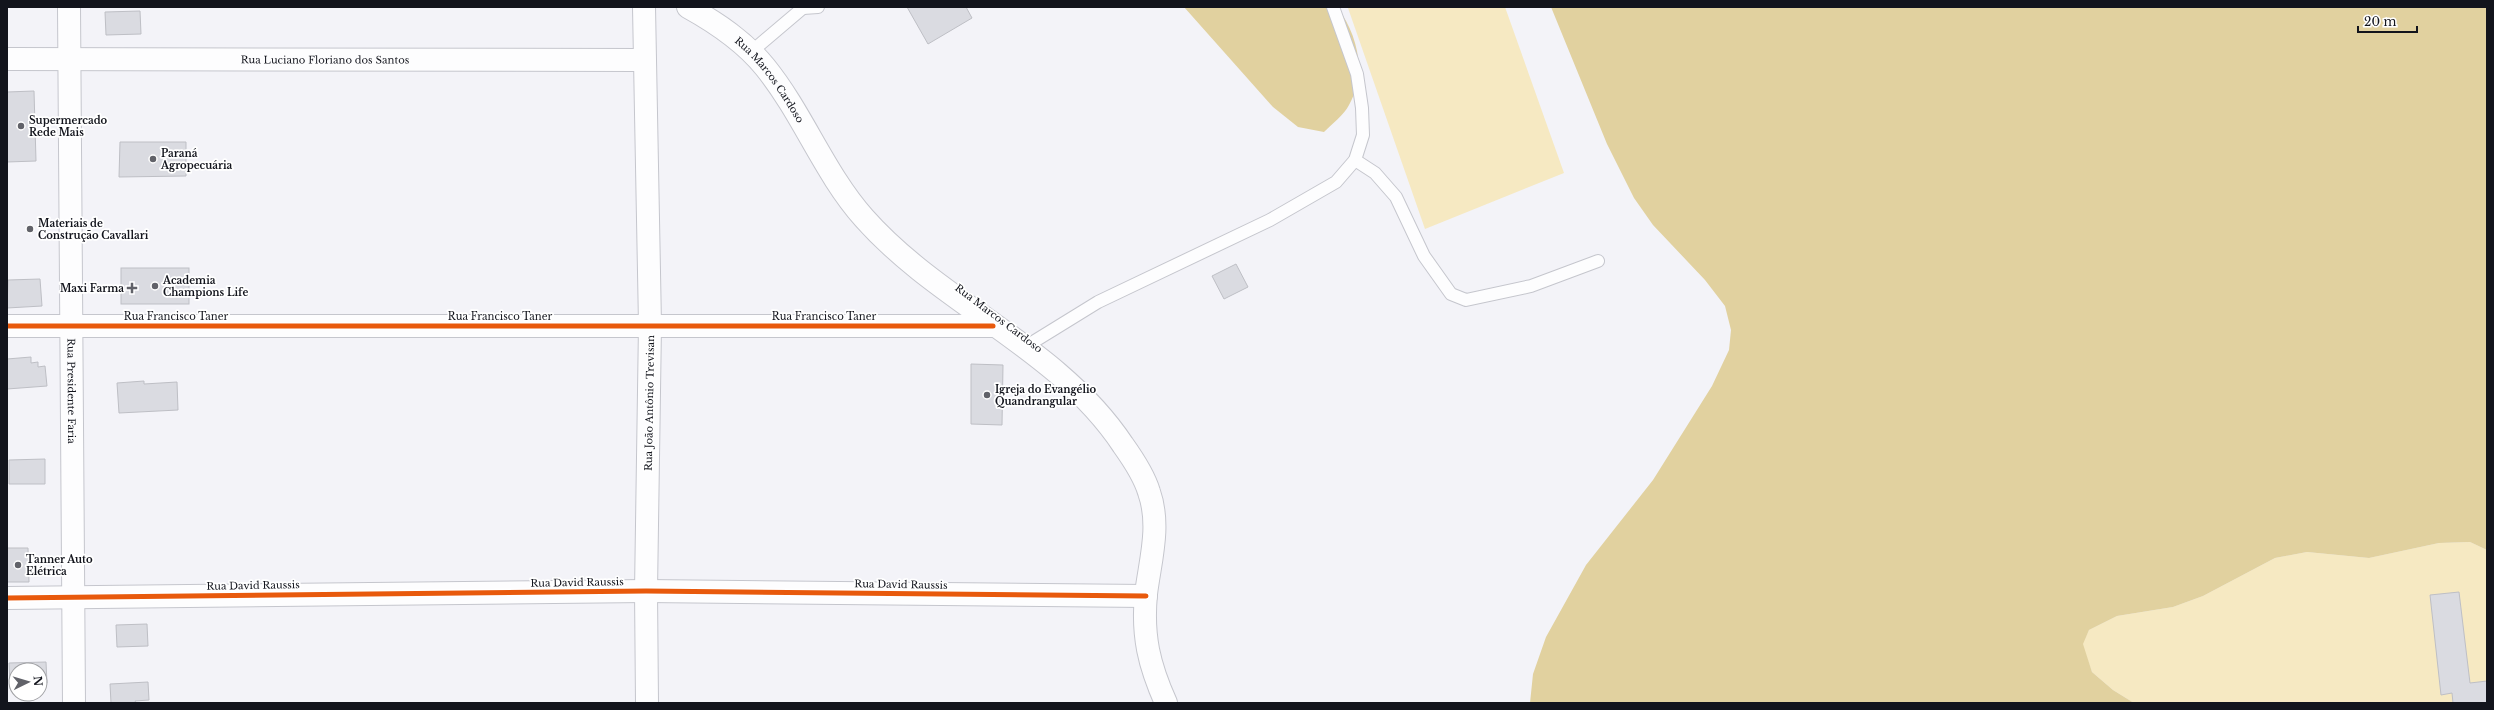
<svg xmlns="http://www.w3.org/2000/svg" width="2494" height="710" viewBox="0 0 2494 710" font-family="'Libre Baskerville',serif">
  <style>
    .green { fill: #f6e9c2 }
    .forest { fill: #e1d19f }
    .building { fill: #dadbe1; stroke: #bebfc5 }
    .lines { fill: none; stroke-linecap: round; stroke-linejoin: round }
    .service-casing { stroke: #c5c6cd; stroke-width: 14 }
    .minor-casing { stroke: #c5c6cd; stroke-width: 24 }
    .tertiary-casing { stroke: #c5c6cd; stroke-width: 24 }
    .service { stroke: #fdfdfe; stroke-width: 12 }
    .minor { stroke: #fdfdfe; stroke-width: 22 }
    .tertiary { stroke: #fdfdfe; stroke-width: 22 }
    .cycleway-casing { stroke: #fff; stroke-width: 8 }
    .cycleway { stroke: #e8590c; stroke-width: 5 }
    .poi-dot { fill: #616269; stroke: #fff; stroke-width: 1.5 }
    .labels { text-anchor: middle; stroke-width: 3.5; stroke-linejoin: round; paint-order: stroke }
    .street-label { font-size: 10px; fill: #12141c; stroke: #fff }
    .poi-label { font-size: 10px; font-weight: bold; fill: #12141c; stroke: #fff; text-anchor: start }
  </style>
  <rect width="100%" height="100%" fill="#f3f3f8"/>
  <!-- green -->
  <g class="green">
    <path d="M1352 7H1505L1564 173 1425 229 1348 8Z"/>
    <path d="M2470 542 2487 550V703H2134L2113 690 2092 672 2082 644 2089 630 2117 616 2173 607 2203 596 2275 558 2307 552 2369 558 2439 543Z"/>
  </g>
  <!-- forest -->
  <g class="forest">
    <path d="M1184 7H1337C1358 35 1367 73 1349 105 1344 115 1332 124 1324 132L1298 127 1273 107Z"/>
    <path d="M1551 7H2487V550L2470 542 2439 543 2369 558 2307 552 2275 558 2203 596 2173 607 2117 616 2089 630 2083 644 2092 672 2113 690 2134 703H1530L1533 674 1546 637 1586 565 1653 480 1712 386 1729 350 1731 330 1725 306 1705 280 1653 225 1634 198 1607 144Z"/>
  </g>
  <!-- building -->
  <g class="building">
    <path d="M907 7H966L972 18 928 44Z"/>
    <path d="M140 11 141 34 106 35 105 12Z"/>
    <path d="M34 91 36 161 7 162V92Z"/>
    <path d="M120 142H186V176L119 177Z"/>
    <path d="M1236 264 1248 287 1224 299 1212 276Z"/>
    <rect x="121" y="268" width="68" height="36"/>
    <path d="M40 279 42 306 7 308 8 280Z"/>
    <path d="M31 357V363L38 362V367L45 366 47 386 7 389V359Z"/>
    <path d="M971 364 1003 365 1002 425 971 424Z"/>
    <path d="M144 381V384L177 382 178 410 119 413 117 383Z"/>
    <path d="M45 459V484H9V460Z"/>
    <path d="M7 548H28L29 582H7Z"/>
    <path d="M2459 592 2470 683 2487 681V703H2453L2452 693 2441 695 2430 595Z"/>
    <path d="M147 624 148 646 117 647 116 625Z"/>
    <path d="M46 662 47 683H40V670H16V685H10L9 663Z"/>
    <path d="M148 682 149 700 135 701 136 703H111L110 684Z"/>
  </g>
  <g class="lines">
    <defs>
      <g id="service">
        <path d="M803 8 818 7"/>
        <path d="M751 52 804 7"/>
        <path d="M1355 160 1375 173 1396 197 1424 256 1451 294 1466 300 1531 286 1598 261"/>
        <path d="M1025 347 1098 302 1270 220 1336 182 1355 160 1363 135 1362 108 1357 74 1333 7"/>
      </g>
      <g id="minor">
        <path d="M644 7 650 325 646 591 647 703"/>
        <path id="s1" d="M7 59 643 60"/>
        <path d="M7 326H993"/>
        <path d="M7 598 646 591 1146 596"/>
      </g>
      <g id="tertiary">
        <path id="s2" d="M69 7 74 703"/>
        <path id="s3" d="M688 7C717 23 744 41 765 67 803 114 824 173 864 218 940 304 1058 347 1123 445 1133 459 1144 475 1149 492 1161 526 1150 561 1146 594 1142 636 1149 665 1166 703"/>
      </g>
    </defs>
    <!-- service casing -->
    <use href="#service" class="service-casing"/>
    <!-- minor casing -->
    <use href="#minor" class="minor-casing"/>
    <!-- tertiary casing -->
    <use href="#tertiary" class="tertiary-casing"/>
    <!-- service -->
    <use href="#service" class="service"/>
    <!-- minor -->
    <use href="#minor" class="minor"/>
    <!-- tertiary -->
    <use href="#tertiary" class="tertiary"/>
    <defs>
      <g id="cycleway">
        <path d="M7 326H993"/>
        <path d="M7 598 646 591 1146 596"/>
      </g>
    </defs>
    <!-- cycleway casing -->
    <use href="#cycleway" class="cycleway-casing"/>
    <!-- cycleway -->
    <use href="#cycleway" class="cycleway"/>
  </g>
  <!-- markers -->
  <g class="poi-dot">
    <circle cx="21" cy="126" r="4"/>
    <circle cx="153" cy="159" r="4"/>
    <circle cx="30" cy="229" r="4"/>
    <circle cx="155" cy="286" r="4"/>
    <path d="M130 282h4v4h4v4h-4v4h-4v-4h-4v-4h4z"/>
    <circle cx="987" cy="395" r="4"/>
    <circle cx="18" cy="565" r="4"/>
  </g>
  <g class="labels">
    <!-- street labels -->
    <g class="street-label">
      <text dy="4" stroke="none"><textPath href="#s1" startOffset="318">Rua Luciano Floriano dos Santos</textPath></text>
      <text dy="4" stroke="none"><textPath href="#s3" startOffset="111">Rua Marcos Cardoso</textPath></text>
      <text x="176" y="320">Rua Francisco Taner</text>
      <text x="500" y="320">Rua Francisco Taner</text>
      <text x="824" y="320">Rua Francisco Taner</text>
      <text transform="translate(999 318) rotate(37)" y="4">Rua Marcos Cardoso</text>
      <text dy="4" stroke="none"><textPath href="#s2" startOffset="384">Rua Presidente Faria</textPath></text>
      <text transform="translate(649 403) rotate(-89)" y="4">Rua João Antônio Trevisan</text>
      <text transform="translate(577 582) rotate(-1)" y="4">Rua David Raussis</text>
      <text transform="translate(901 584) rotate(1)" y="4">Rua David Raussis</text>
      <text transform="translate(253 585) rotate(-1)" y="4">Rua David Raussis</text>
    </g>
    <!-- poi labels -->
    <g class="poi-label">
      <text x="29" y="124">Supermercado<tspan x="29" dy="12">Rede Mais</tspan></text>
      <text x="161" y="157">Paraná<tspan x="161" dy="12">Agropecuária</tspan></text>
      <text x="38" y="227">Materiais de<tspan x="38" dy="12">Construção Cavallari</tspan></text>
      <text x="163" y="284">Academia<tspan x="163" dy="12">Champions Life</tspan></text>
      <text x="124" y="292" text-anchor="end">Maxi Farma</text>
      <text x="995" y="393">Igreja do Evangélio<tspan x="995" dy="12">Quandrangular</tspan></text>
      <text x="26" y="563">Tanner Auto<tspan x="26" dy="12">Elétrica</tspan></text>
    </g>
  </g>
  <!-- border -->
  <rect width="2494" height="710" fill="none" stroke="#12141c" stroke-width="16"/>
  <!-- north arrow -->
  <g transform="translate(28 682) rotate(85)"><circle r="19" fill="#ffffff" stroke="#a0a1a4"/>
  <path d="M0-3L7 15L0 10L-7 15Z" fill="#616269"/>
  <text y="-6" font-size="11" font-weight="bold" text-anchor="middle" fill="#12141c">N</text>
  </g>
  <!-- scale -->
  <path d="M2358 26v6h59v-6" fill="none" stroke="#12141c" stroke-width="2"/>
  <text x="2364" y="26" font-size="12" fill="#12141c" stroke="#ffffff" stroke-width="3" paint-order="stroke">20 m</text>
</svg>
